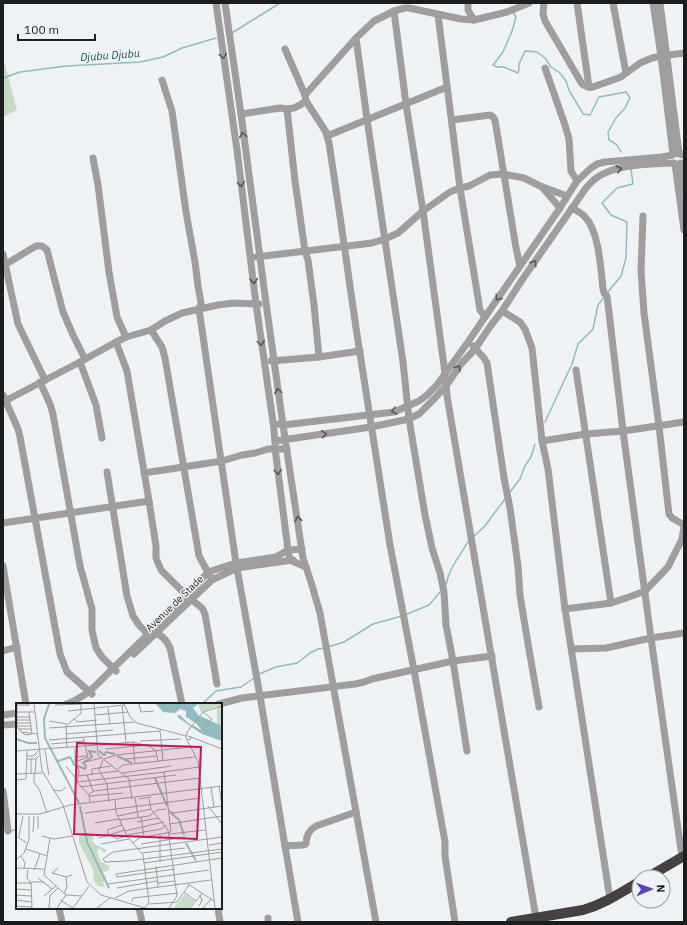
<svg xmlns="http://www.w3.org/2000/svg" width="687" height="925" viewBox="0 0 687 925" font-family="'IBM Plex Sans',sans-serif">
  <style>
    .green { fill: #c6dbc5 }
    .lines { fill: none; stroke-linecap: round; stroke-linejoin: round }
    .stream { stroke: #90bcbf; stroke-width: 1.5 }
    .minor { stroke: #9f9d9d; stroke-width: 7 }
    .highway { stroke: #454142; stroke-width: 10 }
    .oneway { stroke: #575757 }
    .labels { text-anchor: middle; stroke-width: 3; stroke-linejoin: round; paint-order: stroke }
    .street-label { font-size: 10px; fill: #1c1d1e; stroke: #eff2f4 }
    .water-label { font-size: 11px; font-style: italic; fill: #19575b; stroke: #eff2f4 }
    .inset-river { fill: none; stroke: #90bcbf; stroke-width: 2 }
    .inset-road { fill: none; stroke: #9b9d9e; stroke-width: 1 }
    .view { fill: #c2185b; fill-opacity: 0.15; stroke: #c2185b; stroke-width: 2 }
    .inset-edge { fill: none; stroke: #1c1d1e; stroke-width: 2 }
  </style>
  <rect width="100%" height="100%" fill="#eff2f4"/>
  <!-- green -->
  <path class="green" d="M3 57 17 110 3 117Z"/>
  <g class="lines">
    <!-- stream -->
    <g class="stream">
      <path d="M513 12 516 17 512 31 503 52 493 65 497 67H504L518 73 519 69V64L525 51 537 52 545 58 551 67 560 73 566 81 569 90 583 114 590 115 599 97 626 92 630 98 625 108 616 118 608 132 609 140C615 143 618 145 621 152"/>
      <path d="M232 33 280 3"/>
      <path d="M3 78 20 72 66 66 140 62 163 57 182 48 216 38"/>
      <path d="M607 293 621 276 626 258 627 222 611 215 602 203 617 188 633 184 631 169"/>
      <path d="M545 422 572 364 578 344 593 329 598 305 605 296"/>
      <path d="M510 492 520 479 525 466 531 457 535 444"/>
      <path d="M473 537 484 527 505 499"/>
      <path d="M446 585C449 568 459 558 467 543L469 541"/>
      <path d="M405 615 429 605 441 591"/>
      <path d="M328 647 344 642 373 624 402 616"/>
      <path d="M259 674 276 667 297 663 310 653 318 649 325 648"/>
      <path d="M202 704 216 691 241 687 254 678"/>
      <path d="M11 831 17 829"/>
    </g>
    <!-- minor -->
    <g class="minor">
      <path d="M216 3 237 150 256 304 273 422 275 441V448L288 550 290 560 306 567"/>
      <path d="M225 3 241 114 266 303 283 425 303 558 311 582 320 613 376 922"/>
      <path d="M468 3V10L474 20"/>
      <path d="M544 3 543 14 545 21 582 84C586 87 589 88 593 87L621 77 640 63 652 58 661 56 684 53"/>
      <path d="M577 3 589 87"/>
      <path d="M613 3 626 73"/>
      <path d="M653 3 661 56 673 154"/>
      <path d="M660 3 679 153"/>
      <path d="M394 11 406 104 423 211 445 373 447 396 536 918"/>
      <path d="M438 15 460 188 480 310 485 317"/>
      <path d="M356 38 367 119 403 362 409 419 425 515 432 548 440 573 444 592 446 625 453 661 467 751"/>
      <path d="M285 49 305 95"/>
      <path d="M545 68 565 125 569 139 571 171 577 181"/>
      <path d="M162 80 172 111 186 212 195 262 198 286 201 303 199 309 236 563 260 696 285 846 298 922"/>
      <path d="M306 101 326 132 329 143 341 223 356 328 390 545 414 670 445 842V856L455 922"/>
      <path d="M287 109 295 181 305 251 308 260 314 305 319 357"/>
      <path d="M241 114 280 108 287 109 294 108 300 105 306 101 305 95 356 38 374 21 394 11 405 8H409L461 19 474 20 507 12 529 3"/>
      <path d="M452 120 490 115 493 117 495 120 516 248 520 266"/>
      <path d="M327 136 447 87"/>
      <path d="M93 158 98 185 109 272 117 317 126 337"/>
      <path d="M681 163 684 191"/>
      <path d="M675 164 684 230"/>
      <path d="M542 187 560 208"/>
      <path d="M572 208C577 211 582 213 585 217 599 231 601 270 603 289L604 293 607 296 623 431 651 638 682 857"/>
      <path d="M643 216 641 271 644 313 659 426 669 514 672 518 684 525"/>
      <path d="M3 254 18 324 45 380"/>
      <path d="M256 257 372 243 385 239 398 233 423 211 450 192 460 188 469 186 490 175 503 174 524 178 540 186 567 196"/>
      <path d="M6 264 36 246C41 245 43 246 47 250L63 312 73 335 85 359"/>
      <path d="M502 311 520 322 525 329 532 348 542 441 548 469 565 609 610 899"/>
      <path d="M151 330 162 347 165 358 199 556 210 576"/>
      <path d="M116 342 127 371 149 501 156 546V558L161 570 187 596 202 608 205 614 217 684"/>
      <path d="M473 346 484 358 487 363 504 478 510 508 518 566 520 595 526 632 539 707"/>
      <path d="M271 361 319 357 360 351"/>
      <path d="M80 362 96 405 102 438"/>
      <path d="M576 370 611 603"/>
      <path d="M40 382 50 404 53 414 80 566 92 609V630L96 648 102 657 116 671"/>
      <path d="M3 395 18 429 20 437 60 654 67 672 92 694"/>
      <path d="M3 402 80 362 116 342 126 337 151 330 165 321 182 313 218 305 234 303 259 304"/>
      <path d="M279 424 283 425 394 412 419 401 427 395 437 385 468 342 485 317 560 208 577 181 591 168 597 164 605 162 662 157 672 155 676 153 684 155"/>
      <path d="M275 441 371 427 409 419 419 414 434 399 446 386 461 364 475 349 489 328 502 311 522 280 586 188C591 182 597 176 605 173 624 164 653 164 674 163"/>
      <path d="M542 441 586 434 623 431 684 422"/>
      <path d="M107 472 127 596 133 616 139 625 148 634"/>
      <path d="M144 473 222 461 242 455 255 453 268 449H287"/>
      <path d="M3 523 149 501"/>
      <path d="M3 566 26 704"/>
      <path d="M565 609 611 603 629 597 645 591 668 567 682 539 684 527"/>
      <path d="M153 634C162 633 167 641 170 648L182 704"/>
      <path d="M572 649 606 648 651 638 684 633"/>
      <path d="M3 651 17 647"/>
      <path d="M134 654 212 580 237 568 293 560"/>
      <path d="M66 704 74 701 89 692 187 596 208 572 236 563 276 557 288 550 302 549"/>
      <path d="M219 704 242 698 355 684 364 682 372 679 453 661 492 656V659"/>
      <path d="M3 715 17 713"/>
      <path d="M3 725 17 724"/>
      <path d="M3 791 8 831"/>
      <path d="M285 846C290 845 302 846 306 844 306 836 309 830 316 826L356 812"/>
      <path d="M59 908 62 922"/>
      <path d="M139 908 142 922"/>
      <path d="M218 908 220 922"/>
      <path d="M268 918V922"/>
    </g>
    <!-- highway -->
    <g class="highway">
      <path d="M648 877 684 856"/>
      <path d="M511 922 583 910C604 904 620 893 639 882"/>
    </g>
  </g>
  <!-- one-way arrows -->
  <defs><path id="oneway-chevron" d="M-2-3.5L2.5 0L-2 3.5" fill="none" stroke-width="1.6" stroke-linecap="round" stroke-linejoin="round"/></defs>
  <g class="oneway">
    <use href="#oneway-chevron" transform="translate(223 56) rotate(82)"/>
    <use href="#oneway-chevron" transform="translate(243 135) rotate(-97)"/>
    <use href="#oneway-chevron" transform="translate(619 169) rotate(-13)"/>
    <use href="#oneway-chevron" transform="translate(241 184) rotate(82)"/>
    <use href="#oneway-chevron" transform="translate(534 263) rotate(-55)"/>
    <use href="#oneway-chevron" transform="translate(254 281) rotate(84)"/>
    <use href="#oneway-chevron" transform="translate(498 298) rotate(125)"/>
    <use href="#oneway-chevron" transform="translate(261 343) rotate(82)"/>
    <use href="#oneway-chevron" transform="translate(458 368) rotate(-54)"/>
    <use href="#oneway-chevron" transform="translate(278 391) rotate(-98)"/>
    <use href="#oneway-chevron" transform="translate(394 411) rotate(166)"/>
    <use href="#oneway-chevron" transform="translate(324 434) rotate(-8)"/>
    <use href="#oneway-chevron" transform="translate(278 472) rotate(83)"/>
    <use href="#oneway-chevron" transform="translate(298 519) rotate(-99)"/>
  </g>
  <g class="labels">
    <!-- street labels -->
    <g class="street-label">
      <text transform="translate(174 603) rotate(-44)" y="4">Avenue de Stade</text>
    </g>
    <!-- water labels -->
    <g class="water-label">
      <text transform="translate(110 55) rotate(-4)" y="4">Djubu Djubu</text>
    </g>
  </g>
  <!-- overview -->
  <g transform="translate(16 703)">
    <rect width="206" height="206" fill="#eff2f4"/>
    <path d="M182 1H206V23L201 21V3L185 9ZM72 130 78 134 76 138 80 142 91 147 88 150 83 145 81 149 85 159 94 163 93 167 86 170 90 174 87 179 89 184 82 183 78 178 77 167 63 140V132ZM169 191 180 199 175 205H158Z" fill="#c6dbc5"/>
    <path d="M140 1H182L177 5 182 12 206 23V38L186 31 164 16 161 13 164 12 172 20 187 29 180 20 170 14V8L164 6 159 10 147 9Z" fill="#90bcbf"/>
    <path class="inset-river" d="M33 1 28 16 29 35 63 100M0 36 12 40H21M83 48 88 52 90 49 99 51M101 53 116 60M42 58 54 54 59 63M62 63 69 66 70 63 67 60 76 54 73 48 80 49M139 75 151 103M64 103 71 139 93 185M154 109 163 117 168 132M170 140 180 158"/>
    <path class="inset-road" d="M1 1V24L9 32 16 31 13 9M18 1 26 68 47 102 71 179 85 192 129 205M78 1 82 52 113 76 116 96M108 1 114 14 121 20 170 33M123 1 125 9 138 8M0 2H14M39 2 67 1M106 3 110 39M92 5 94 21M52 8 108 2M1 9H19M79 12 112 9M1 14H14M58 16 62 19 81 17M1 17H15M33 18 51 21M1 20H15M1 23H15M177 23 185 28 196 16 187 9M33 25 119 19M2 26H15M144 27 147 58M5 29 21 31M50 31 97 27M172 33 175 34 174 37 170 36 171 29 187 9 206 3M175 34 206 46M33 37 144 28M171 37 182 58 199 205M124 38 165 36M117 39 119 61M35 41 68 38M83 42 117 39 133 43 140 48 142 59M59 44V59L72 54 67 34M51 45 50 23 65 10V1M90 46 131 42M29 47 33 72M0 48 81 42M11 53H17L22 48M59 54 71 53M11 56H20L23 53M88 56 100 52 174 44M110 56 141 53M87 57 83 67 91 81 93 99M60 59 63 68 61 79 73 92 74 100M69 59 85 55M50 63 61 77M102 66 107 62 179 54M106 70 155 63M0 71 26 70M15 71V56M18 71V79L24 88 31 110M19 71 20 56M71 72 77 88M76 72V66L95 63M62 73 102 68M0 77 10 76 11 48M61 79 149 69M203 83 206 102M64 84 160 72M195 84 198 104M37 87 45 88 50 84M73 91 78 88 184 75M74 93 107 90M119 95 122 114M123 96 135 94M133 96 135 106 152 127 161 193 153 205M99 97 100 109 111 133 127 152 133 199 129 205M192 103 206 121M153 107 157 110 206 103M69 110 185 95M0 111H24L54 102 206 83M22 113V126M102 113 135 106M125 114 128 134M104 117 133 113 141 107 150 106M121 119 143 115M79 120 103 116M153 121 206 113M109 128 148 119M17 129 18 113M154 131 189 127M93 132 91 127 106 122M95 132 101 136 116 131 145 126 151 122M0 133 11 140M3 133 7 113M26 133 38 136 56 133M206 134 97 149 87 156 89 159 112 158 206 146M34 135 28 172 50 192 66 193M83 135 109 127M117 140 123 135 155 129 148 69 183 64M85 141 113 136M125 141 169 134M193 142 206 140M10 146 31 153M126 150 169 145M5 153 9 160 8 165M0 157 8 150 13 137V113M144 159V132M128 160 206 149M140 163 142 184M0 165 28 166M42 165 36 170 50 174M159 166 101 174 100 171 206 155M12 167 11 175 15 180 16 205M18 167 24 151M22 175 36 186M15 179H28M0 180H15M142 180 159 178M92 181 193 167M172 181 198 198M101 185 141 178M0 186 15 187M168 189 180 198 186 190M48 191 51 184 50 174 56 172M0 192 15 193M28 193 40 183M99 195 113 188 195 177M0 197 15 199M44 197 57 205M116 199 117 195 162 190M133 201 161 199 173 182M0 203 16 204M183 203 186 198 184 192M33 205 34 193 42 185M41 205 50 192M57 205 73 183M81 205 94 195M187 205 195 196"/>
    <path class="view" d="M61 40 185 44 181 136 58 131Z"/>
    <rect width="206" height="206" class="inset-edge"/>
  </g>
  <!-- border -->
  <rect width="687" height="925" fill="none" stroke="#1c1d1e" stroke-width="8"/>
  <!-- north arrow -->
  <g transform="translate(651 889) rotate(88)"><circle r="19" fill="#eff2f4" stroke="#9b9d9e"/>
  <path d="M0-3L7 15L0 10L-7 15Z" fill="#4d48be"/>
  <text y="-6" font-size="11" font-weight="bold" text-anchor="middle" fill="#1c1d1e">N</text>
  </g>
  <!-- scale -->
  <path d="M18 34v6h77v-6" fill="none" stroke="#1c1d1e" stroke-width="2"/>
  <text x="24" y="34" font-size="12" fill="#1c1d1e" stroke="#eff2f4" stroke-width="3" paint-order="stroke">100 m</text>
</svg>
